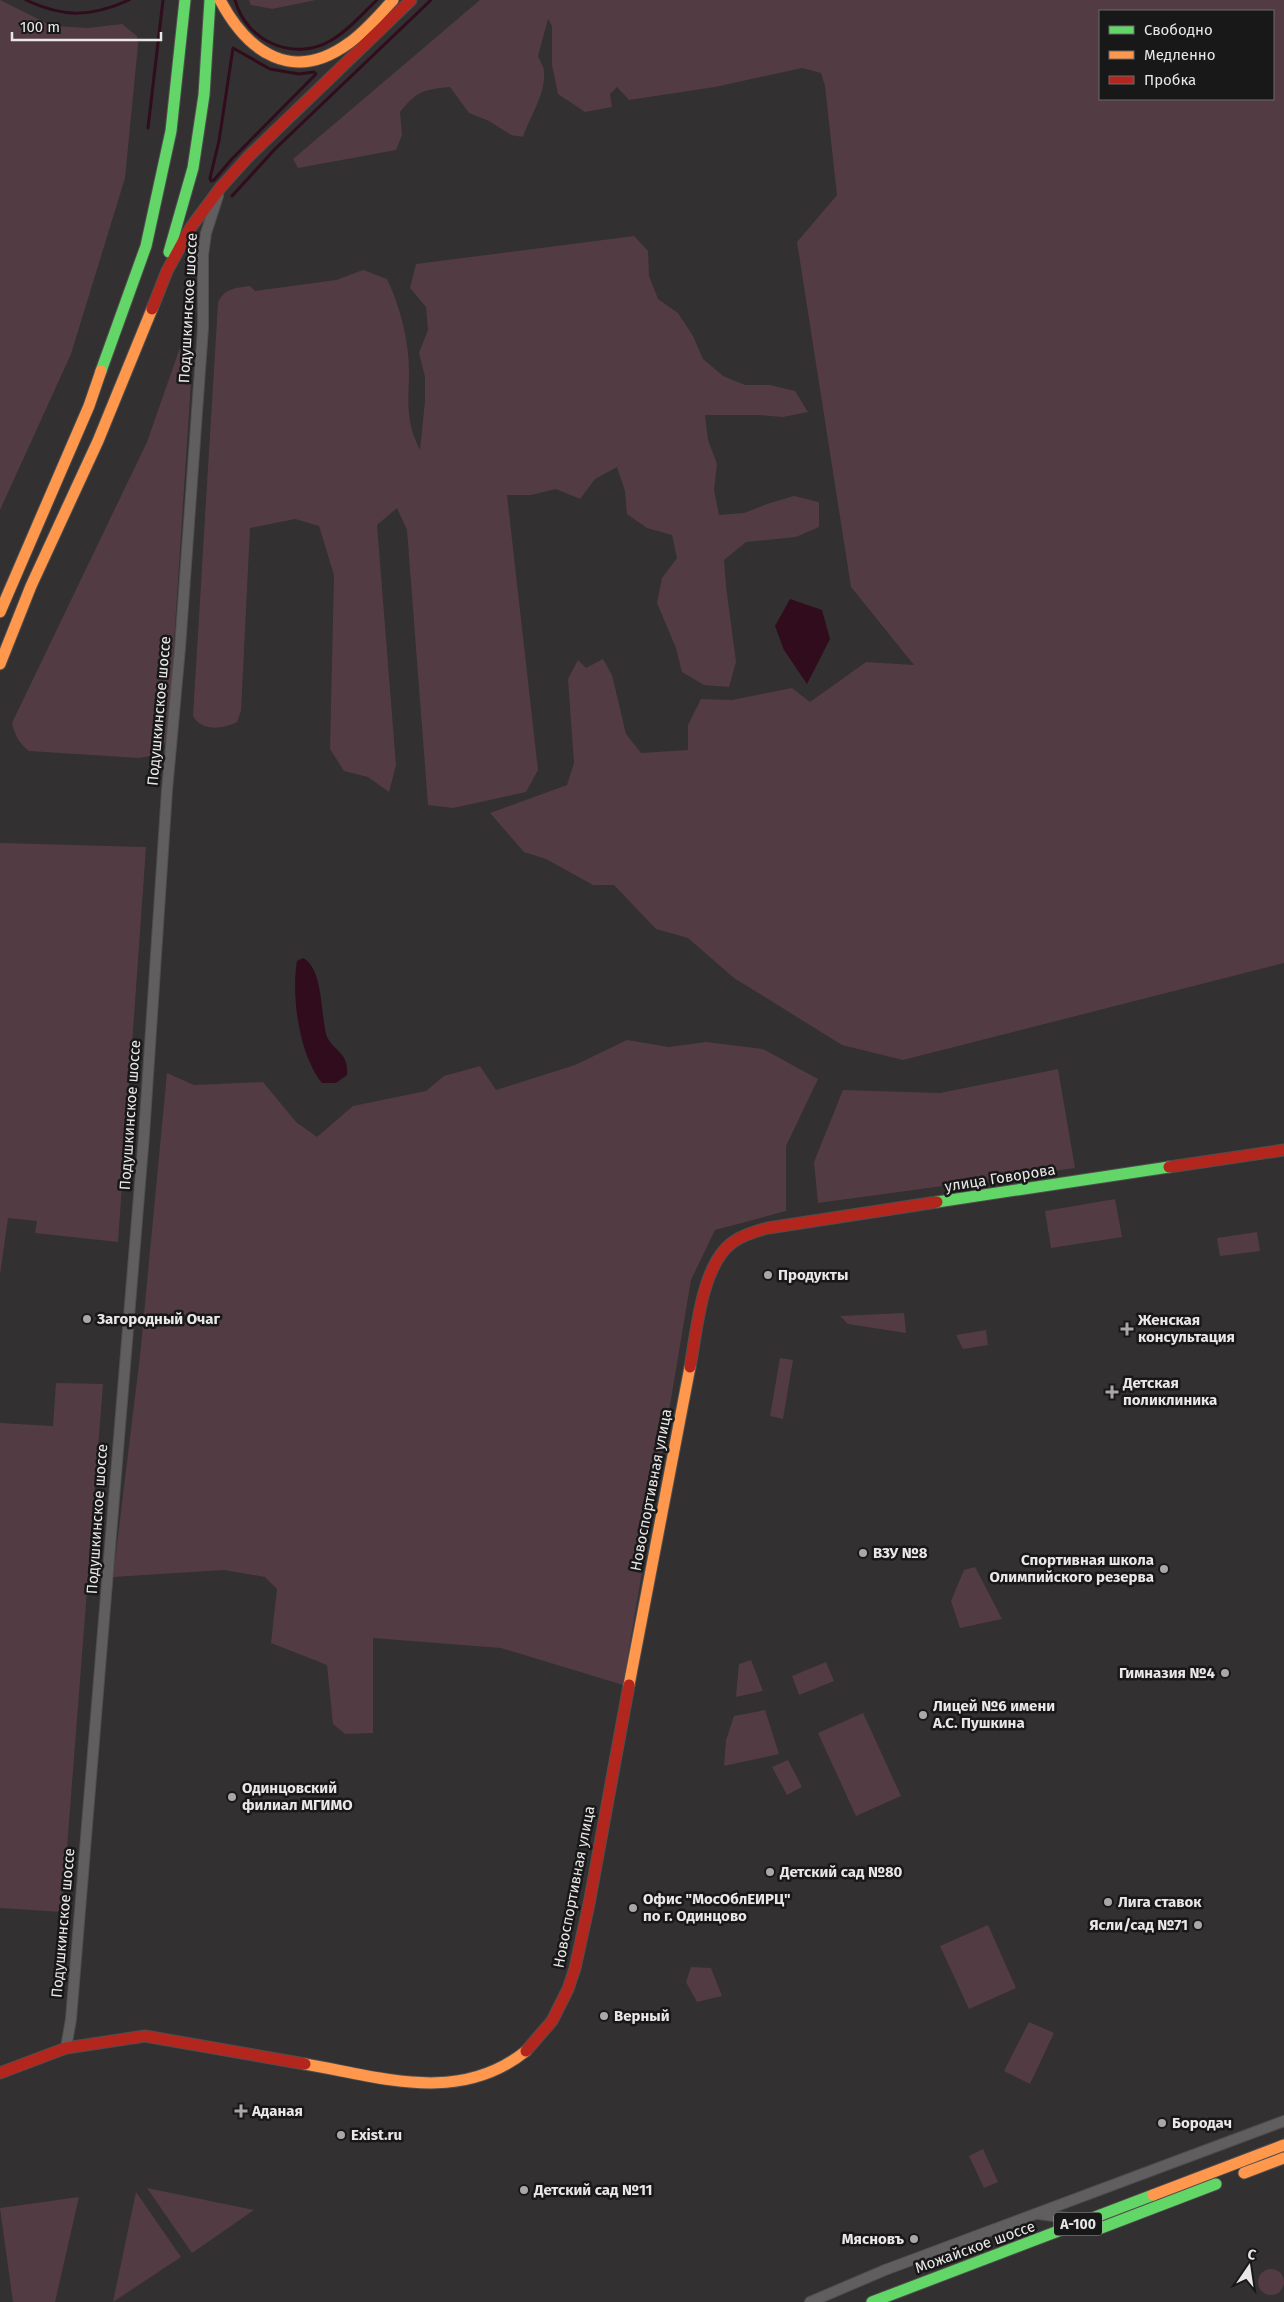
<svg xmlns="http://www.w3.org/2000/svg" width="1284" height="2302" viewBox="0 0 1284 2302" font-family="'Fira Sans',sans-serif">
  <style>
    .green { fill: #533b44; fill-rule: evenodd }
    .water { fill: #300c1d }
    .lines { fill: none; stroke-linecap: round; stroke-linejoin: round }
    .stream { stroke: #300c1d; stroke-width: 3 }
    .street-casing { stroke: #4f4e4e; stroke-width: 12 }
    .fast-casing { stroke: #4f4e4e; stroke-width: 13 }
    .slow-casing { stroke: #4f4e4e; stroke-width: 13 }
    .jam-casing { stroke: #4f4e4e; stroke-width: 13 }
    .street { stroke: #605e5f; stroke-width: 10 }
    .fast { stroke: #63d668; stroke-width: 11 }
    .slow { stroke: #ff974d; stroke-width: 11 }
    .jam { stroke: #b3261e; stroke-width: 11 }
    .poi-dot { fill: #a9a7a8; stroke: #191818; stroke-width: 2 }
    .labels { text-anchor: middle; stroke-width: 5; stroke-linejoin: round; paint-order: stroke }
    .shield { fill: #191818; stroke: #aba9aa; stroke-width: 1 }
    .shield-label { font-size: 14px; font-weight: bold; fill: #e9e7e8 }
    .street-label { font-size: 15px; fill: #e9e7e8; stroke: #191818 }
    .poi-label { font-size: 15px; font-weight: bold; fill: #e9e7e8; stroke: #191818; text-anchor: start }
  </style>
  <rect width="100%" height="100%" fill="#323031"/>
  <!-- green -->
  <g class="green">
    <path d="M0 0 46 23 56 26 88 28 122 24 137 36 138 45 125 178 71 354 0 510Z"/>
    <path d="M249 0H316L272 9 251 5Z"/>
    <path d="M480 0H1284V963L903 1060 842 1045 734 978 688 938 656 929 614 885H593L546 859 524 852 490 813 567 785 574 763 568 679 578 660 586 668 603 659 612 675 626 734 641 753 688 750V725L701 699 732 700 792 688 810 702 866 662 914 665 851 587 797 242 837 195 825 86 821 73 802 68 715 87 629 100 617 87 610 94 612 107 585 112 558 94 552 65V26L548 19 538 56C540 61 544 67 544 71 546 94 530 116 523 137L511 135 489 121 469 113 450 87C423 90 418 90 400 112L402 135 396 150 298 168 293 159ZM1100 11H1273V99H1100Z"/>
    <path d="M634 236 648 251 649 276 658 299 678 313 693 336 703 359 723 376 745 385H770L795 391 808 412 783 417 758 415H705L708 440 717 464 714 490 719 515 744 513 770 503 794 496 819 502V527L796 537 746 542 724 560 726 586 736 662 729 687 704 685 682 672 676 648 657 603 662 578 677 558 672 535 647 528 627 514 625 491 617 467 595 479 580 499 556 489 531 495H507L538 770 526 792 453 808 428 805 407 530 397 508 377 525 396 765 389 792 368 777 344 771 330 749 334 575 319 526 295 519 250 528 241 711 237 722C223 729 202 732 193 716L218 303C224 288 236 288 250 286L255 291 336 280 363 270 387 279C398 302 405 327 408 353 412 390 401 413 420 450L425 401V377L419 353 428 330 426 307 410 288 416 264Z"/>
    <path d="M194 336 168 734 161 754 139 758 29 751C19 743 15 736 12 723L147 442 183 339Z"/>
    <path d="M0 843 146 847 118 1242 35 1233 37 1221 8 1218 0 1275Z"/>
    <path d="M627 1040 669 1047 706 1042 763 1049 818 1079 786 1146V1211L715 1230 691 1280 623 1685 501 1648 373 1638V1733L345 1734 333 1724 327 1665 271 1643 277 1589 265 1577 224 1570 113 1577 140 1356 167 1073 194 1085 263 1082 296 1122 317 1137 353 1106 426 1091 444 1076 480 1066 496 1090 575 1065Z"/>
    <path d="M1058 1069 1075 1168 818 1203 814 1162 843 1090 940 1093Z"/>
    <path d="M1115 1199 1122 1237 1051 1248 1045 1211Z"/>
    <path d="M1257 1232 1260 1251 1220 1256 1217 1238Z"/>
    <path d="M904 1313 906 1333 848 1324 840 1316Z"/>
    <path d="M986 1330 988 1345 963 1349 956 1335Z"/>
    <path d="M780 1358 793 1360 783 1419 770 1416Z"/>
    <path d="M56 1383 103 1384 62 1912 0 1908V1423L53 1426Z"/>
    <path d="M975 1567 1002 1619 960 1628 951 1601 964 1570Z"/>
    <path d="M751 1660 763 1691 736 1697 739 1664Z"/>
    <path d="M826 1662 834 1681 799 1695 792 1676Z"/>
    <path d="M765 1710 779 1754 724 1766 726 1740 734 1716Z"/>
    <path d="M863 1713 901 1796 856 1816 818 1733Z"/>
    <path d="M788 1760 802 1787 787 1795 772 1767Z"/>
    <path d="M988 1925 1016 1988 969 2009 940 1946Z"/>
    <path d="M691 1967 711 1968 722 1996 697 2002 686 1982Z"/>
    <path d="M1029 2022 1054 2033 1030 2084 1004 2071Z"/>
    <path d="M983 2149 998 2182 984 2188 969 2156Z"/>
    <path d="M147 2188 254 2210 192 2253Z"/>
    <path d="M136 2192 181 2257 113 2302Z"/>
    <path d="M79 2197 55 2302H13L0 2208Z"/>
    <circle cx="1271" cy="2282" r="13"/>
  </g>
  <!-- water -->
  <g class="water">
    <path d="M790 599 822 610 830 639 807 684 784 650 775 626Z"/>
    <path d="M303 958C324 969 320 1015 327 1037 335 1052 349 1053 347 1075L336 1083H322C299 1055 291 996 297 961Z"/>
  </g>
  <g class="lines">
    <!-- stream -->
    <g class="stream">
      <path d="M26 0C63 18 92 17 129 0"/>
      <path d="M235 0C246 41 293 62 330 41 348 31 362 14 377 0"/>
      <path d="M233 48 270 69 299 74 314 72 316 74 231 160 214 180 211 181 210 178 219 141Z"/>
      <path d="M148 128 163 0"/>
      <path d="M232 196 275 149 431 0"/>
    </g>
    <defs>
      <g id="street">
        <path d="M66 2048 71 2019 144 1135 167 790 180 648 203 328V255L206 233 218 196"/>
        <path d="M1039 2214 1081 2220"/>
        <path d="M810 2302 885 2270 1284 2121"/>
      </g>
      <g id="fast">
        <path d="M169 252 193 168 204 95 210 0"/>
        <path d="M101 371 146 246 171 131 185 0"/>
        <path d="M937 1202 1169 1167"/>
        <path d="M1101 2228 1216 2184"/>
        <path d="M872 2302 1153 2195"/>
      </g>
      <g id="slow">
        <path d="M220 0C248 53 293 84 349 43 366 31 379 15 393 0"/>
        <path d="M0 612 89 406 101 371"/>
        <path d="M0 664 31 586 98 441 152 309"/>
        <path d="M629 1685 690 1367"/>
        <path d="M305 2064C381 2077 459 2105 526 2051"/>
        <path d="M1244 2173 1284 2158"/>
        <path d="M1153 2195 1284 2145"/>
      </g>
      <g id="jam">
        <path d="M152 309 167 271 191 227 221 187 248 157 411 0"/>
        <path d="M1169 1167 1284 1150"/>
        <path d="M690 1367C697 1331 701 1265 733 1242 743 1235 756 1231 768 1228L937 1202"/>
        <path d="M526 2051 552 2021 568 1989 575 1968 589 1904 629 1685"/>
        <path d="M0 2073 66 2048 145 2036 305 2064"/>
      </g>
    </defs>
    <!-- street casing -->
    <use href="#street" class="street-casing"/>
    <!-- fast casing -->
    <use href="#fast" class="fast-casing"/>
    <!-- slow casing -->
    <use href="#slow" class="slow-casing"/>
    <!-- jam casing -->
    <use href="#jam" class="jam-casing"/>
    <!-- street -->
    <use href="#street" class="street"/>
    <!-- fast -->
    <use href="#fast" class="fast"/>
    <!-- slow -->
    <use href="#slow" class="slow"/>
    <!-- jam -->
    <use href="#jam" class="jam"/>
  </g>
  <!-- markers -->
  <g class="poi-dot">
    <circle cx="768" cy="1275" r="5"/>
    <circle cx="87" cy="1319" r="5"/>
    <path d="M1124.5 1321.5h5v5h5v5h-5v5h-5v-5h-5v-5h5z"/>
    <path d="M1109.5 1384.5h5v5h5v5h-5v5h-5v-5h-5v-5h5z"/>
    <circle cx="863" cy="1553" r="5"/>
    <circle cx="1164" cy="1569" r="5"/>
    <circle cx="1225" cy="1673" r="5"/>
    <circle cx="923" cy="1715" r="5"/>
    <circle cx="232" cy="1797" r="5"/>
    <circle cx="770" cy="1872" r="5"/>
    <circle cx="1108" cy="1902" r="5"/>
    <circle cx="633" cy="1908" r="5"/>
    <circle cx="1198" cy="1925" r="5"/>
    <circle cx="604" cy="2016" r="5"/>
    <path d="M238.5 2103.5h5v5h5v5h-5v5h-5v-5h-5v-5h5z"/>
    <circle cx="1162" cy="2123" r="5"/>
    <circle cx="341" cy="2135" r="5"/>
    <circle cx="524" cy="2190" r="5"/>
    <circle cx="914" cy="2239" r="5"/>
  </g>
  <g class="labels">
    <!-- shield labels -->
    <rect class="shield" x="1054" y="2212.5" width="48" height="23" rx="4"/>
    <g class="shield-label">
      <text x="1078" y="2229">А-100</text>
    </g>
    <!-- street labels -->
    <g class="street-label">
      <text transform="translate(188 308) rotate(-87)" y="5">Подушкинское шоссе</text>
      <text transform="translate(159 711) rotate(-85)" y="5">Подушкинское шоссе</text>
      <text transform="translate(130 1115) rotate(-86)" y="5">Подушкинское шоссе</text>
      <text transform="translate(1000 1178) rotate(-9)" y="5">улица Говорова</text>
      <text transform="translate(651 1490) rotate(-79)" y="5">Новоспортивная улица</text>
      <text transform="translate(97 1519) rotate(-86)" y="5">Подушкинское шоссе</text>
      <text transform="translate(574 1887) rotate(-79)" y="5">Новоспортивная улица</text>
      <text transform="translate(63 1923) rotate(-85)" y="5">Подушкинское шоссе</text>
      <text transform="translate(975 2247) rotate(-20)" y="5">Можайское шоссе</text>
    </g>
    <!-- poi labels -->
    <g class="poi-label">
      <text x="778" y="1280">Продукты</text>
      <text x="97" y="1324">Загородный Очаг</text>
      <text x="1138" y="1325">Женская<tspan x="1138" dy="17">консультация</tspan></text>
      <text x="1123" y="1388">Детская<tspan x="1123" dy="17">поликлиника</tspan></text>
      <text x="873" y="1558">ВЗУ №8</text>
      <text x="1154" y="1565" text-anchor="end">Спортивная школа<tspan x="1154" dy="17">Олимпийского резерва</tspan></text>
      <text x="1215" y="1678" text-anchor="end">Гимназия №4</text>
      <text x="933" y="1711">Лицей №6 имени<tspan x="933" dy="17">А.С. Пушкина</tspan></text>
      <text x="242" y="1793">Одинцовский<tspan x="242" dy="17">филиал МГИМО</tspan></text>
      <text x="780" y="1877">Детский сад №80</text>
      <text x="643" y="1904">Офис "МосОблЕИРЦ"<tspan x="643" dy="17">по г. Одинцово</tspan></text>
      <text x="1118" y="1907">Лига ставок</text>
      <text x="1188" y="1930" text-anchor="end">Ясли/сад №71</text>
      <text x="614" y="2021">Верный</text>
      <text x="252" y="2116">Аданая</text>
      <text x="1172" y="2128">Бородач</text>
      <text x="351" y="2140">Exist.ru</text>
      <text x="534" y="2195">Детский сад №11</text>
      <text x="904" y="2244" text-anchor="end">Мясновъ</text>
    </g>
  </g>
  <!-- legend -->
  <rect x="1099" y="10" width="175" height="90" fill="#191818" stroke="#6c6b6b"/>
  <rect x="1109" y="26" width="25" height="8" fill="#63d668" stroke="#6c6b6b"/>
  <text x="1144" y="35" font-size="15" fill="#e9e7e8">Свободно</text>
  <rect x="1109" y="51" width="25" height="8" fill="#ff974d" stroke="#6c6b6b"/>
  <text x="1144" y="60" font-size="15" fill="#e9e7e8">Медленно</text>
  <rect x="1109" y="76" width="25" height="8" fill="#b3261e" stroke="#6c6b6b"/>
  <text x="1144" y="85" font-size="15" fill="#e9e7e8">Пробка</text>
  <!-- north arrow -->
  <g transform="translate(1249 2267) rotate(13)" stroke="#191818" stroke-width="4" paint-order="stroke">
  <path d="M0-4L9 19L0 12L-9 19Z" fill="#e9e7e8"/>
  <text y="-8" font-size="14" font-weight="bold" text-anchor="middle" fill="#e9e7e8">С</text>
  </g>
  <!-- scale -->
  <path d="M12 32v8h149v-8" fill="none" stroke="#e9e7e8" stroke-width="2.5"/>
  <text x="20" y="32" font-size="15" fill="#e9e7e8" stroke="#191818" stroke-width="4" paint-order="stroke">100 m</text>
</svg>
